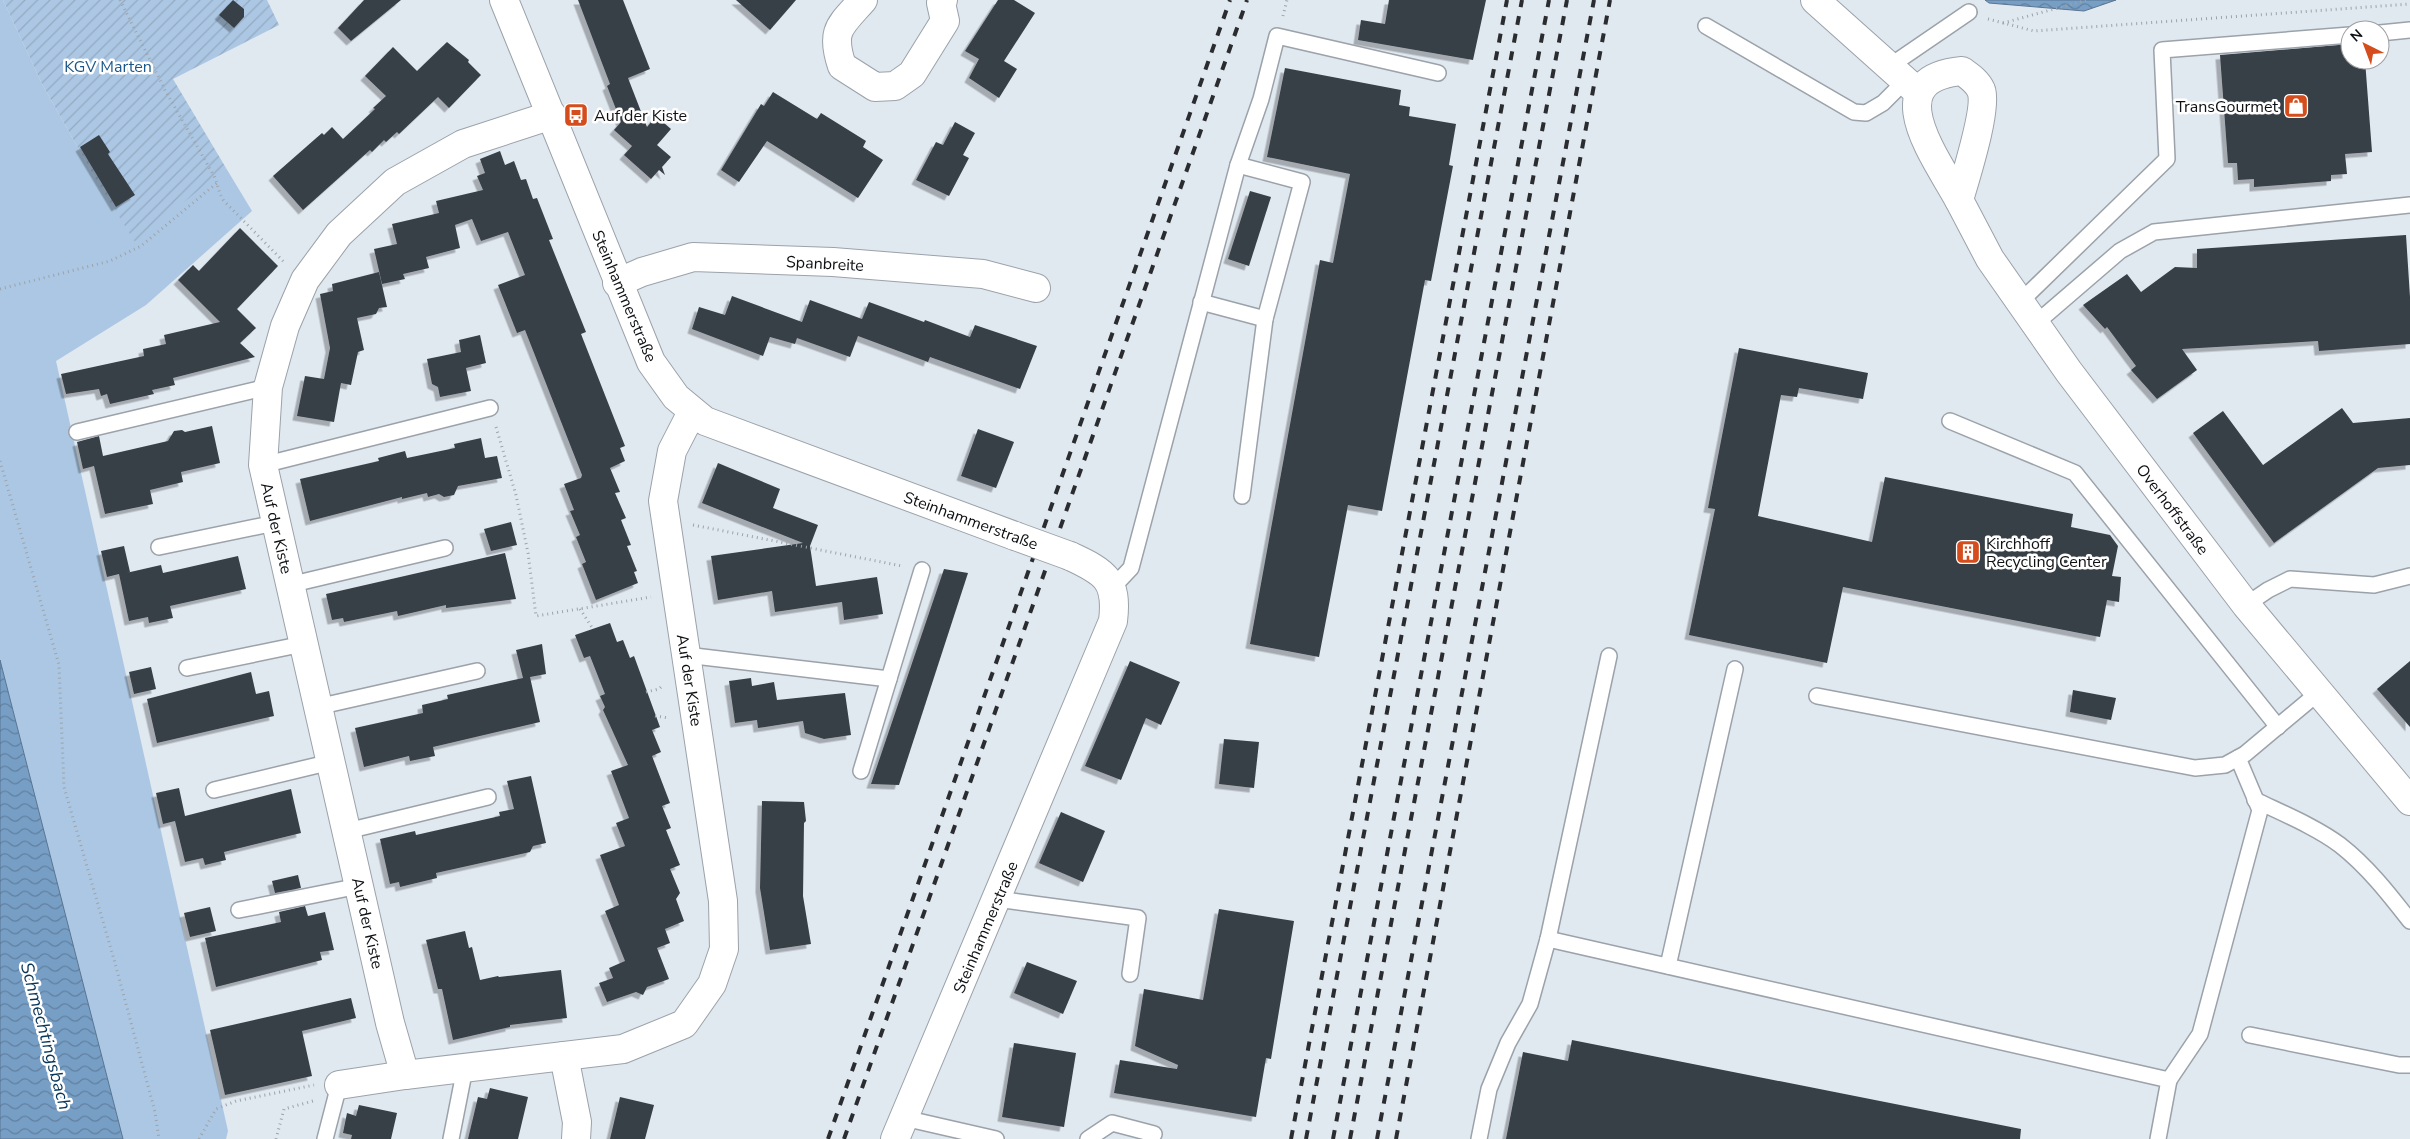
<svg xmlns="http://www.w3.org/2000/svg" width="2410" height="1139" viewBox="0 0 2410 1139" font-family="'Nunito Sans',sans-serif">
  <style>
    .grass { fill: #acc7e3 }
    .garden { fill: url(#garden-furrows) }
    .water { fill: url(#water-waves); stroke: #587490 }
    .building { fill: #393f46; filter: url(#shadow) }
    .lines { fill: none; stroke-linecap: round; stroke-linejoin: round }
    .service-casing { stroke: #9ba2aa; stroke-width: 18 }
    .minor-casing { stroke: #9ba2aa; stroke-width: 30 }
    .path { stroke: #9da3a9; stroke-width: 3; stroke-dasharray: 1 4; stroke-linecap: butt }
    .service { stroke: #fff; stroke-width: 15 }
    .minor { stroke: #fff; stroke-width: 28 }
    .rail { stroke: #2a2c30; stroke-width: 4; stroke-dasharray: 9 9; stroke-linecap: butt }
    .minor-bridge-casing { stroke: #9ba2aa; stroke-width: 30; stroke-linecap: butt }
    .minor-bridge { stroke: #fff; stroke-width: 28 }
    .labels { text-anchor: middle; stroke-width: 5; stroke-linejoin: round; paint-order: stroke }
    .park-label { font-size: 16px; fill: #1b5789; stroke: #fff }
    .poi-label { font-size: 16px; fill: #0e1013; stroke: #fff; text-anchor: start }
    .street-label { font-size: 16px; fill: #0e1013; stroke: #fff }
    .water-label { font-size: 18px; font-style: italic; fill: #07365b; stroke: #fff }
  </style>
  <defs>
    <pattern id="garden-furrows" width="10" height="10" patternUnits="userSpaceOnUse" patternTransform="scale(1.25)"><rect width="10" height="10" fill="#acc7e3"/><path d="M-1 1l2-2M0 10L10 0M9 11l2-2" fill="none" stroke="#93aac2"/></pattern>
    <pattern id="water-waves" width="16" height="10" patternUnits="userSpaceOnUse" patternTransform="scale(1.25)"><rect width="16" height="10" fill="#779fc6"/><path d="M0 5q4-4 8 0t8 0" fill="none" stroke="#6080a0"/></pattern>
    <filter id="shadow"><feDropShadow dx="-4.5" dy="4.5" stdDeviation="0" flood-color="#0004"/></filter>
  </defs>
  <rect width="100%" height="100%" fill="#e0e8f0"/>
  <!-- grass -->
  <path class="grass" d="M0 0H3L42 84 95 178 214 176 226 168 252 211 146 305 56 361 228 1131 226 1139H123L0 660Z"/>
  <!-- garden -->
  <path class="garden" d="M3 0H267L279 25 173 79 226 168 135 242 95 178 42 84Z"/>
  <!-- water -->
  <g class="water">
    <path d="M1985 0H2116L2084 11 1989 3Z"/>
    <path d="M0 660 123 1139H0Z"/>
  </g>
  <!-- building -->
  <g class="building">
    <path d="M233 0 244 9V17L234 28 219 15Z"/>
    <path d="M364 0H401L351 41 338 28Z"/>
    <path d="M578 0H623L650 69 628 78 647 127 656 116 671 129 657 145 671 157 662 167 665 175 659 170 651 179 624 155 632 146 614 130 621 122 607 86 610 84Z"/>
    <path d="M736 0H796L770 30Z"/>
    <path d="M998 0H1014L1035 13 1004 61 1017 69 999 98 969 78 979 59 965 51Z"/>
    <path d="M1389 0H1486L1473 60 1358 40 1361 20 1385 24Z"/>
    <path d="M447 42 469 60 468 62 481 75 449 108 438 97 399 134 397 132 386 142 384 140 372 152 370 150 303 210 273 176 322 133 324 135 332 127 343 139 375 109 373 108 386 96 365 76 393 47 417 71Z"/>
    <path d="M2350 44V60H2365L2372 152 2345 154 2347 174 2331 175V181L2254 187V179L2238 180 2237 163H2228L2220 55Z"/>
    <path d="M1285 68 1401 90 1399 105 1410 107 1409 116 1456 124 1449 165 1453 166 1431 281 1425 280 1382 511 1348 505 1319 657 1250 644 1320 260 1333 263 1350 174 1267 157Z"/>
    <path d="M773 92 817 119 821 113 866 141 863 147 883 160 858 198 767 141 739 182 721 170 761 104 764 106Z"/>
    <path d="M955 122 975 133 963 155 969 158 949 196 916 180 936 142 943 145Z"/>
    <path d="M99 135 110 152 108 154 135 195 116 207 80 147Z"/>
    <path d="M500 151 505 165 514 161 521 180 526 179 533 199 537 198 553 239 549 240 586 332 581 334 625 446 620 448 625 461 610 468 620 492 615 493 626 518 621 520 631 545 627 546 637 571 634 572 638 583 596 600 582 564 586 562 576 537 580 535 570 511 574 510 564 484 581 478 582 475 525 330 517 333 498 285 525 275 508 232 481 241 472 219 455 225 460 248 426 257 429 268 403 274 405 279 382 284 374 249 397 244 392 224 439 213 436 201 483 190 477 176 485 173 480 159Z"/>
    <path d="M1250 191 1271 197 1249 266 1228 259Z"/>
    <path d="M240 228 278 266 237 309 256 328 240 343 255 357 173 378 175 385 152 390 154 394 110 404 107 394 101 396 99 389 66 394 61 374 144 356 143 349 166 344 164 335 220 322 178 280 193 265 199 271Z"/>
    <path d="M2406 235 2410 297V344L2319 351 2318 341 2182 349 2197 370 2157 399 2131 370 2136 366 2107 327 2105 329 2083 305 2127 274 2141 292 2175 267 2197 268V249Z"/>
    <path d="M379 272 387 307 379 308 376 314 357 318 364 350 358 352 351 385 341 383 334 422 297 416 305 376 324 379 330 348 320 294 333 291 332 284Z"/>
    <path d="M732 296 802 322 810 300 862 319 869 302 924 322 925 320 970 337 975 325 1037 346 1020 389 930 357 928 362 858 336 850 357 797 338 795 344 770 337 763 356 692 329 699 307 725 315Z"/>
    <path d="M480 335 486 363 466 368 471 391 440 397 438 387 432 384 427 359 461 352 459 340Z"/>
    <path d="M1739 348 1868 373 1863 399 1799 388 1797 397 1781 395 1758 516 1872 542 1885 477 2073 514 2071 527 2110 535 2118 546 2112 576 2121 577 2119 602 2107 600 2100 637 1843 587 1827 663 1689 635 1715 509 1708 508Z"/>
    <path d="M2342 408 2353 423 2410 418V465L2378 468 2274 543 2193 433 2223 411 2263 465Z"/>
    <path d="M212 426 220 463 181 472 183 482 150 490 153 504 105 514 94 466 83 469 77 442 99 436 103 456 168 441 174 431 182 430 185 432Z"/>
    <path d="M978 429 1014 442 996 488 961 476Z"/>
    <path d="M481 438 485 458 497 456 502 478 458 486 454 495 444 497 439 494 428 497 427 493 402 499V497L310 521 300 479 379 461 378 458 405 451 407 458 455 448 454 444Z"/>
    <path d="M718 463 780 489 773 508 818 525 810 546 816 586 877 577 883 614 844 620 842 602 775 612 772 591 718 600 711 556 803 543 702 503Z"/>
    <path d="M511 522 517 545 491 551 484 529Z"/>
    <path d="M124 546 130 572 126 573 161 565 163 573 238 556 246 589 170 606 173 618 149 623 148 617 129 621 119 574 107 577 101 551Z"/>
    <path d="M505 553 516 599 446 608V605L398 616 397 611 344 622 343 618 332 620 326 594Z"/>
    <path d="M944 569 968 573 899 785 871 784Z"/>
    <path d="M610 623 617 642 623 640 630 658 634 656 660 727 652 730 661 752 652 756 670 803 662 806 671 828 666 830 680 865 670 869 680 893 676 899 684 921 665 929 670 943 657 948 669 979 647 987 643 995 636 992 607 1002 599 983 613 978 609 968 625 961 605 911 619 905 600 855 625 846 616 823 629 818 611 771 628 765 603 710 605 707 600 696 605 694 590 656 584 658 575 635Z"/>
    <path d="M542 644 546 674 530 677 540 722 433 747 435 756 410 761 409 756 364 767 355 728 423 713 422 705 448 699 447 695 523 678 516 650Z"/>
    <path d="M1130 661 1180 682 1161 725 1146 718 1121 780 1085 766Z"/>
    <path d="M2410 661V727L2377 689Z"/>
    <path d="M151 667 156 689 134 694 129 672Z"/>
    <path d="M251 672 256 694 269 691 274 716 157 743 147 699Z"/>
    <path d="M751 678 752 686 774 682 777 700 845 693 851 735 824 739 805 733 803 721 758 728 757 720 735 723 729 681Z"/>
    <path d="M2073 690 2116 698 2111 720 2070 712Z"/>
    <path d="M1224 739 1259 742 1254 788 1219 784Z"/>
    <path d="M531 776 546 843 533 846 530 852 436 873 437 878 400 887 399 882 390 884 380 839 415 831 416 835 500 816 499 812 514 809 507 781Z"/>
    <path d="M179 788 185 816 291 789 301 833 224 852 226 860 205 865 203 858 185 862 175 821 163 824 156 793Z"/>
    <path d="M762 801 804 802 806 821 804 823 803 896 811 944 770 950 760 888Z"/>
    <path d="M1061 812 1105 831 1083 882 1039 863Z"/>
    <path d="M298 875 301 888 275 893 272 881Z"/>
    <path d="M305 906 308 916 325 912 334 950 320 952 322 960 216 987 205 938 281 922 279 912Z"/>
    <path d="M210 907 216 931 190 937 184 913Z"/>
    <path d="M1219 909 1294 921 1271 1059 1266 1058 1256 1117 1114 1093 1120 1060 1177 1069 1178 1065 1135 1046 1144 989 1203 1000Z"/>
    <path d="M465 931 469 948 472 947 480 980 498 976 499 977 561 970 567 1018 510 1025V1027L453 1040 442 989H438L426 940Z"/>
    <path d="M1027 962 1077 981 1063 1014 1014 993Z"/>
    <path d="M351 998 356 1018 302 1031 312 1076 225 1095 210 1030Z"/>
    <path d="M1572 1040 2021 1129 2020 1139H1506L1523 1052 1568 1061Z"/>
    <path d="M1014 1043 1076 1053 1064 1127 1002 1117Z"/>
    <path d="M490 1088 528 1097 518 1139H468L478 1097 487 1099Z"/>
    <path d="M620 1097 654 1105 645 1139H610Z"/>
    <path d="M359 1105 397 1113 391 1139H351L352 1135 343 1133 347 1113 356 1116Z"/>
  </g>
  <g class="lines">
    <defs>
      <g id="service">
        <path d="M1706 26 1854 112 1866 113 1883 103 1905 81"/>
        <path d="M2380 33 2410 30"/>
        <path d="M1890 66 1969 12"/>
        <path d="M1238 165 1302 182 1265 319 1242 496"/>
        <path d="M1201 302 1265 319"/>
        <path d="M2019 303 2167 159 2162 50 2350 35"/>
        <path d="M2034 325 2120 251 2154 232 2410 205"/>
        <path d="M1950 421 2075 473 2278 727"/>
        <path d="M77 432 268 387"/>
        <path d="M263 465 490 408"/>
        <path d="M159 547 275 523"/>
        <path d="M289 585 445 548"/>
        <path d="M1113 587 1131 568 1238 165 1261 99 1277 36 1438 73"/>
        <path d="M2246 605 2268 590 2290 579 2374 585 2410 576"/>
        <path d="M686 655 889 679"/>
        <path d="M187 668 303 644"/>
        <path d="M1817 696 2195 768 2225 765 2245 754 2318 693"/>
        <path d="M317 707 477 671"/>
        <path d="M861 771 922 570"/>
        <path d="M214 790 331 762"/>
        <path d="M2255 800C2282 813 2316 827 2340 845 2367 866 2389 894 2410 921"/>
        <path d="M347 831 488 797"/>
        <path d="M997 899 1138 918 1130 974"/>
        <path d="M239 910 359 886"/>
        <path d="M1548 939 2169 1080 2158 1139"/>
        <path d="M1668 966 1735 669"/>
        <path d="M2250 1035 2399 1065H2410"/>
        <path d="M2169 1080 2200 1034 2260 810 2238 758"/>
        <path d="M904 1118 996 1139"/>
        <path d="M325 1139 339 1085"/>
        <path d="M451 1139 465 1068"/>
        <path d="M1088 1139 1112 1123 1154 1134"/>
        <path d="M1479 1139 1489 1089 1508 1043 1530 1004 1548 939 1609 656"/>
      </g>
      <g id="minor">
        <path d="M504 0 651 362 676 397 705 421 1015 536"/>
        <path d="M863 0C840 26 830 30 842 66L875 87 895 86 912 74 945 21 941 3 943 0"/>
        <path d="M1815 0 1919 93"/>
        <path d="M1962 71C1969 76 1977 81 1981 90 1988 107 1965 179 1959 200 1937 159 1875 79 1962 71Z"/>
        <path d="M1959 200 1990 259 2069 372 2246 605 2410 801"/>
        <path d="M617 283 642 272 693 257 833 262 983 274 1036 288"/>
        <path d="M564 1056 577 1122 576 1139"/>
        <path d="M405 1075 390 1023 263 465 268 387 285 326 305 280 339 234 395 182 463 144 552 115"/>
        <path d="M339 1085 405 1075 623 1049 684 1024 712 984 724 949 723 901 663 501 672 451 692 412"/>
        <path d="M895 1139 1113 621C1118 580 1105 572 1070 556"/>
      </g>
    </defs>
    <!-- service casing -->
    <use href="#service" class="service-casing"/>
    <!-- minor casing -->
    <use href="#minor" class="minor-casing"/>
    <!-- path -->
    <g class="path">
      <path d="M120 0 165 90 214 176C219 186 217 190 224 201L285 263"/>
      <path d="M1283 16 1287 0"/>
      <path d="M1988 19 2034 31 2410 4"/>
      <path d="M2003 23 2087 0"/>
      <path d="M0 289 110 261 141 246 217 183"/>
      <path d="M496 427 516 495 528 553 536 616 651 597"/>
      <path d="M0 461 59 665 64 787 115 963 155 1112 159 1139"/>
      <path d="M693 525 902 566"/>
      <path d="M580 609 593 629"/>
      <path d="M646 692 659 689 663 685"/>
      <path d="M655 716 669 718"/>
      <path d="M199 1139 216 1109 236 1101 314 1085"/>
      <path d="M276 1139 284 1109 313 1101"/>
    </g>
    <!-- service -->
    <use href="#service" class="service"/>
    <!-- minor -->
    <use href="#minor" class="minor"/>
    <!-- rail -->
    <g class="rail">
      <path d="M828 1139 1230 0"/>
      <path d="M844 1139 1247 0"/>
      <path d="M1291 1139 1507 0"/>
      <path d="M1306 1139 1522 0"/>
      <path d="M1333 1139 1549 0"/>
      <path d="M1350 1139 1567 0"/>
      <path d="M1377 1139 1594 0"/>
      <path d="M1396 1139 1610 0"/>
    </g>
    <defs>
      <path id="minor-bridge" d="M1015 536 1070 556"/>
    </defs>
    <!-- minor-bridge casing -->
    <use href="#minor-bridge" class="minor-bridge-casing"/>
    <!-- minor-bridge -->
    <use href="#minor-bridge" class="minor-bridge"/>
  </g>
  <!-- icons -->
  <defs>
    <symbol id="shop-square" viewBox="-11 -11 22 22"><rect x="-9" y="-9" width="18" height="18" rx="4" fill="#d54d1c" stroke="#fff"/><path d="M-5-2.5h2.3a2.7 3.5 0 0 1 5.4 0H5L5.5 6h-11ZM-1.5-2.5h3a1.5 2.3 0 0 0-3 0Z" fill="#fff"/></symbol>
    <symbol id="bus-square" viewBox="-11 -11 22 22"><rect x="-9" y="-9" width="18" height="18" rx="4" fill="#d54d1c" stroke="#fff"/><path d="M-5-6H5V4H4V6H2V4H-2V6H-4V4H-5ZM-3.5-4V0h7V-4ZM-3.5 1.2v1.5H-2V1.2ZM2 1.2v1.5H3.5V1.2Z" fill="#fff"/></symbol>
    <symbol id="building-square" viewBox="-11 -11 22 22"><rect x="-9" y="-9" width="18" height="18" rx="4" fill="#d54d1c" stroke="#fff"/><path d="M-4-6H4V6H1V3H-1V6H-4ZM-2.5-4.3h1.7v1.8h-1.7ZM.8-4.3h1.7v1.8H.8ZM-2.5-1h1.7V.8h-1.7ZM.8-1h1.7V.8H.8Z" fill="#fff"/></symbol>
  </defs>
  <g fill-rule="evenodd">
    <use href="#shop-square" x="2282" y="92" width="28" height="28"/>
    <use href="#bus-square" x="562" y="101" width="28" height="28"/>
    <use href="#building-square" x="1954" y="538" width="28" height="28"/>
  </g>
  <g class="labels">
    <!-- park labels -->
    <g class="park-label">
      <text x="108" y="72">KGV Marten</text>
    </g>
    <!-- poi labels -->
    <g class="poi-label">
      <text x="2278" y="112" text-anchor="end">TransGourmet</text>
      <text x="594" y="121">Auf der Kiste</text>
      <text x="1986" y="549">Kirchhoff<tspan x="1986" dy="18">Recycling Center</tspan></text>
    </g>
    <!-- street labels -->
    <g class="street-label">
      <text transform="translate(825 263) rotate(3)" y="6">Spanbreite</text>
      <text transform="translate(625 296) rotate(67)" y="6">Steinhammerstraße</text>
      <text transform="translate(2173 509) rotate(53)" y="6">Overhoffstraße</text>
      <text transform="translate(971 520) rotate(20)" y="6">Steinhammerstraße</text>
      <text transform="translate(277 528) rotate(77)" y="6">Auf der Kiste</text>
      <text transform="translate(690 680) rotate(81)" y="6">Auf der Kiste</text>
      <text transform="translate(368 923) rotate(77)" y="6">Auf der Kiste</text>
      <text transform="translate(985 927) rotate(-67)" y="6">Steinhammerstraße</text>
    </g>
    <!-- water labels -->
    <g class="water-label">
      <text transform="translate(46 1036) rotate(75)" y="6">Schmechtingsbach</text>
    </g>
  </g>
  <!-- north arrow -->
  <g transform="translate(2365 45) rotate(318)"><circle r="24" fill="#ffffff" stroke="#9f9fa1"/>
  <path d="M0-4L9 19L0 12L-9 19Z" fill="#d54d1c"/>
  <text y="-8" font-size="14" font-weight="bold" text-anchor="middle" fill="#0e1013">N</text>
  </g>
</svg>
